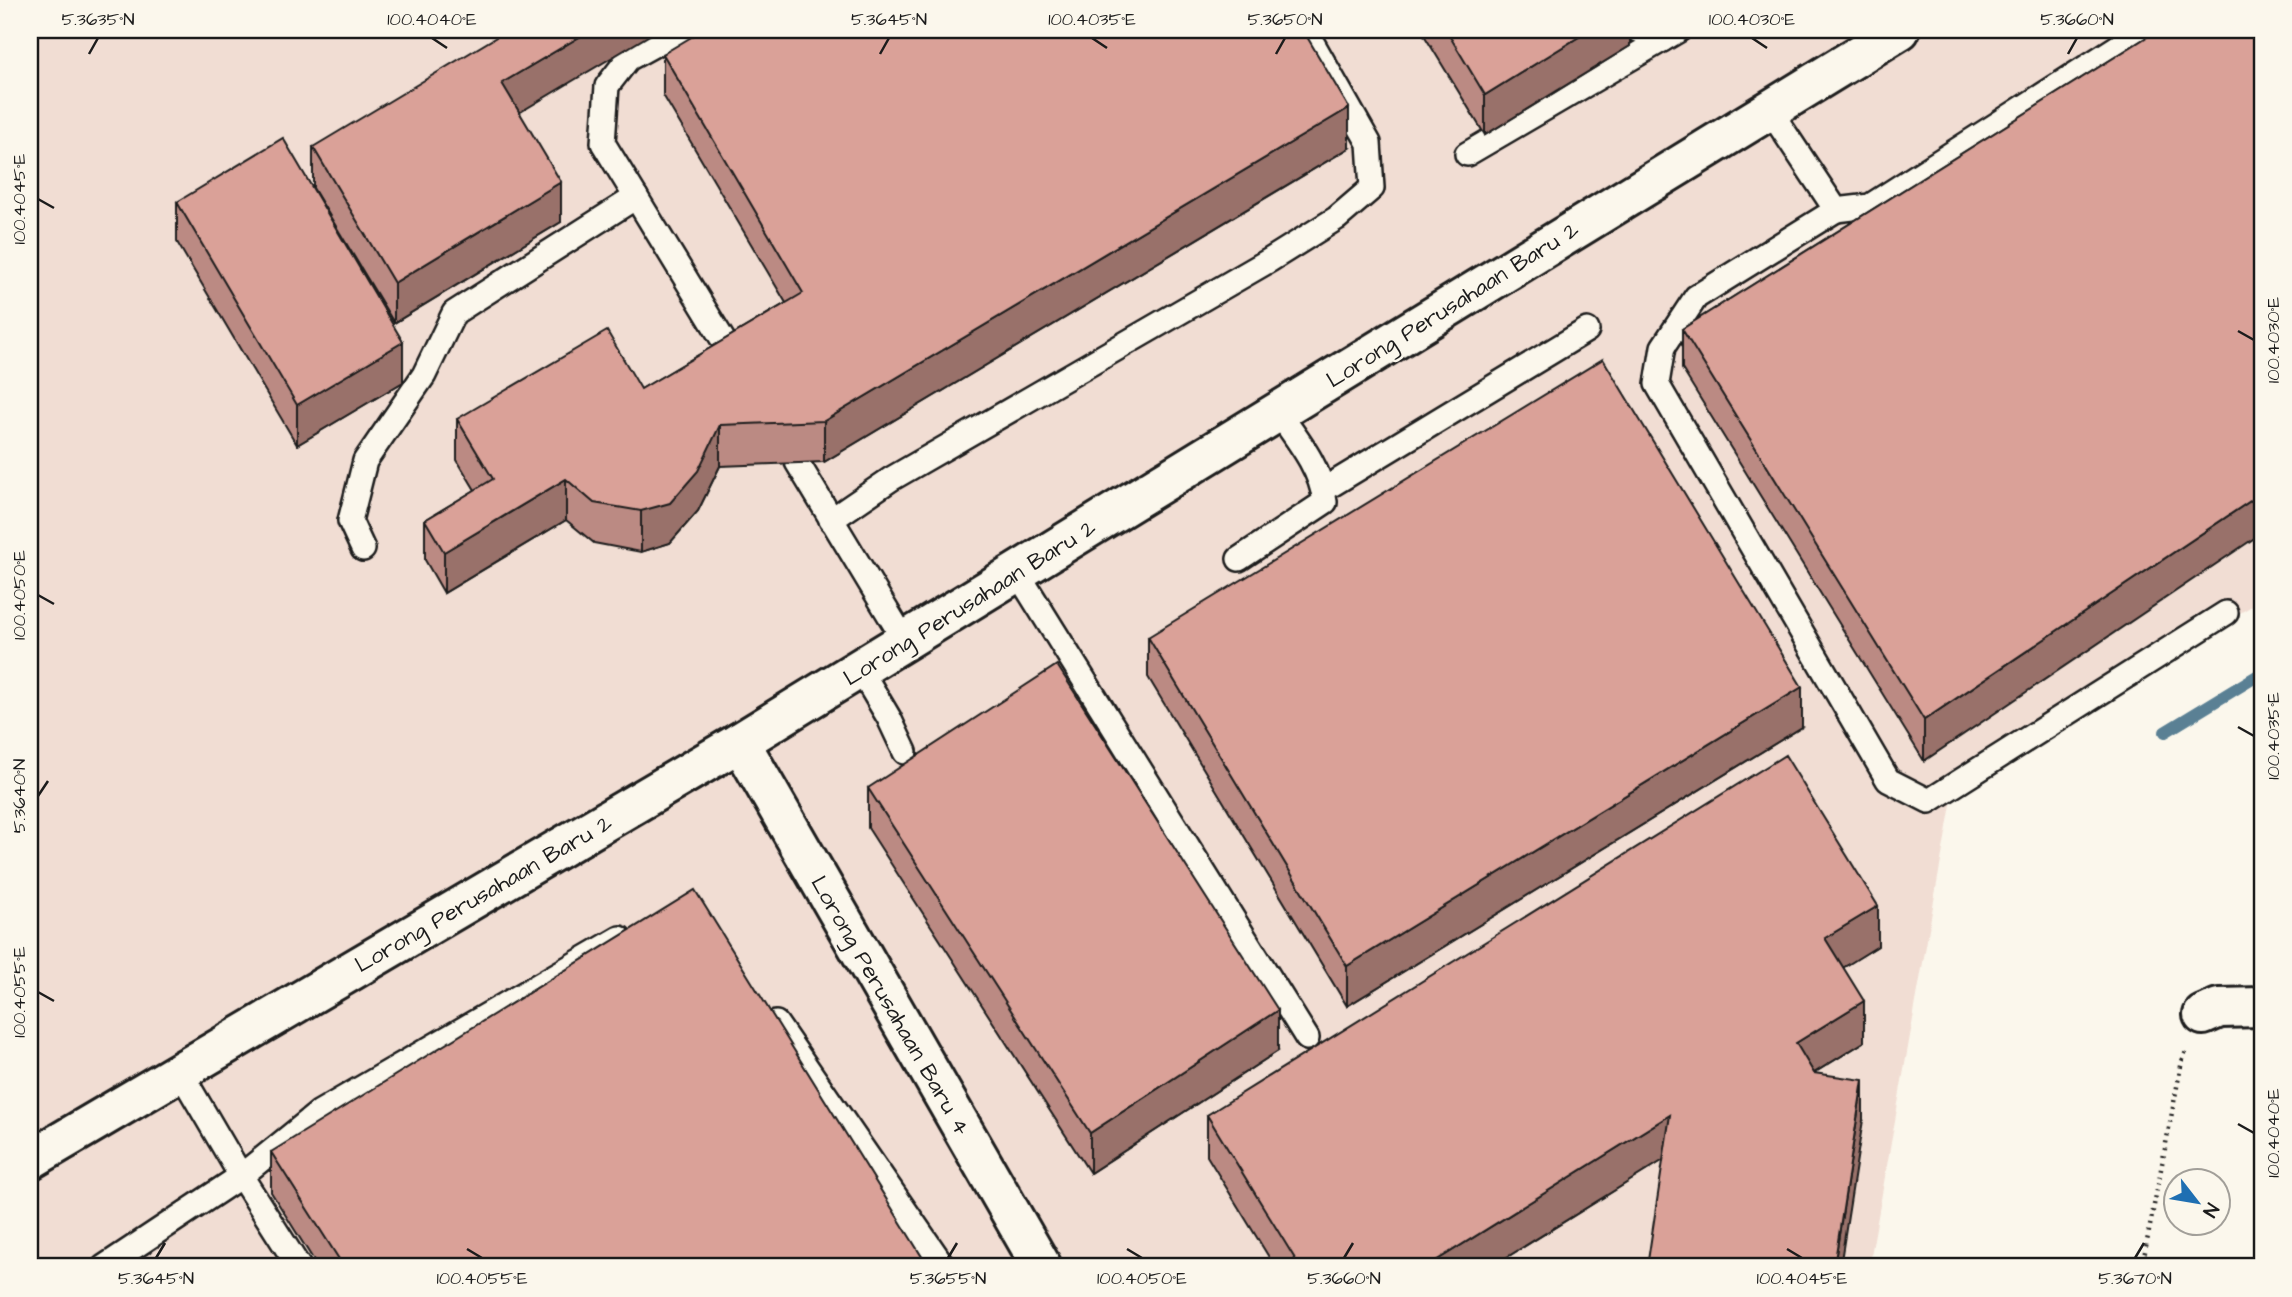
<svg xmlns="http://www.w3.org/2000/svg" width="2292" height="1297" viewBox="0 0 2292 1297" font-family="'Architects Daughter',sans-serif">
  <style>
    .built { fill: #f1ddd3 }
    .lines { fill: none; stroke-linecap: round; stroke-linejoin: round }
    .stream { stroke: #5a8094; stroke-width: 12 }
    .service-casing { stroke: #1c1c1c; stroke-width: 28 }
    .minor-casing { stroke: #1c1c1c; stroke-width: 44 }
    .path { stroke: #1c1c1c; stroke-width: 4.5; stroke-dasharray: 2 5; stroke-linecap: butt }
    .service { stroke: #fbf7ec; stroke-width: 23 }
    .minor { stroke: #fbf7ec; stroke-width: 38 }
    .wall { fill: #bb8a83; stroke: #1c1c1c; stroke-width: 2 }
    .shaded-wall { fill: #99716a; stroke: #1c1c1c; stroke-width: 2 }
    .building { fill: #daa198; stroke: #1c1c1c; stroke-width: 2 }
    .ticks { fill: none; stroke: #1c1c1c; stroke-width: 2.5 }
    .labels { text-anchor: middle; stroke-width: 5; stroke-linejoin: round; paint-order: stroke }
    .street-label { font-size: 23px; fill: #1c1c1c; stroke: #fbf7ec }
    .neatline { fill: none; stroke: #1c1c1c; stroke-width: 2.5 }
    .ticks-label { font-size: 18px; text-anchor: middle; fill: #1c1c1c }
  </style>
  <rect width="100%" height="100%" fill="#fbf7ec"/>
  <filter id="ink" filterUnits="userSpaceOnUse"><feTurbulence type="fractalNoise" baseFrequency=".0143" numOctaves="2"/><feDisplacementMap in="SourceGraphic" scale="14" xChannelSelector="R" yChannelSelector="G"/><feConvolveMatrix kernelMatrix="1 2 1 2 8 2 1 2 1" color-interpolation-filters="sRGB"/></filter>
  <g filter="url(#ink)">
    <!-- built -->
    <path class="built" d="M30 30H2262V600L1955 782 1869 1267H30Z"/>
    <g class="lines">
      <!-- stream -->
      <path class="stream" d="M2165 732 2262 673"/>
      <defs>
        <g id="service">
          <path d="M681 30 628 59 607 86 603 143 739 366"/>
          <path d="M1638 30 1662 40 1679 30"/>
          <path d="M1769 109 1836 210 1870 206 2144 30"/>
          <path d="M1467 154 1662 40"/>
          <path d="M1836 210 1696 297 1663 347 1657 384 1888 780 1929 801 2226 613"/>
          <path d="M797 462 905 641"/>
          <path d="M1323 490 1587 330"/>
          <path d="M831 520 891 479 1270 260 1337 218 1372 188 1369 143 1305 30"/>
          <path d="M363 549 350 521 365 461 424 375 454 313 636 197"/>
          <path d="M1239 559 1325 502C1321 468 1297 439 1278 412"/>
          <path d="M1017 572 1307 1038"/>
          <path d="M860 669 889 718 905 752"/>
          <path d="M776 1023 944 1267"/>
          <path d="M179 1070 241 1176 299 1267"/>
          <path d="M104 1267 241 1176 320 1112 620 938"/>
        </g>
        <g id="minor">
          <path d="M740 742 1042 1267"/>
          <path d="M2203 1015 2219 1008 2262 1007"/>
          <path d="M30 1160 740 742 1900 30"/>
        </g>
      </defs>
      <!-- service casing -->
      <use href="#service" class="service-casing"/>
      <!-- minor casing -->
      <use href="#minor" class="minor-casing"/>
      <!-- path -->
      <path class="path" d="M2142 1267 2182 1061 2187 1049"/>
      <!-- service -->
      <use href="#service" class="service"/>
      <!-- minor -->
      <use href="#minor" class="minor"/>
    </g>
    <!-- wall -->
    <g class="wall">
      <path d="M1421 30H1630V46L1485 135Z"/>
      <path d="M2158 30 1924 761 1682 369V329Z"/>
      <path d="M663 54 1349 148 824 462 720 466 698 511 670 543 641 552 594 543 566 520 444 593 425 560V520L475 490 457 460V419L641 389 786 303 663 95Z"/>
      <path d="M520 113 561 222 394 323 313 188V147Z"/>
      <path d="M177 202 403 382 297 445 177 242Z"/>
      <path d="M1148 637 1802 727 1347 1006 1148 677Z"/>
      <path d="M868 788 1278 1051 1090 1173 868 828Z"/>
      <path d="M1878 946 1843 967 1864 1042 1814 1073 1863 1120 1663 1160 1491 1267H1275L1207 1156V1115Z"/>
      <path d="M271 1152 924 1267H318L271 1192Z"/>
    </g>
    <!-- shaded-wall -->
    <g class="shaded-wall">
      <path d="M591 30H658L502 123V83Z"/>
      <path d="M1590 30H1630V46L1485 135V95Z"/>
      <path d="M1349 108V148L824 462V421Z"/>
      <path d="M561 182V222L394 323V283Z"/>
      <path d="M403 342V382L297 445V405Z"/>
      <path d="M720 425V466L698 511 670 543 641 552V511Z"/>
      <path d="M566 479V520L444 593V552Z"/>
      <path d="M2262 493V533L1924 761V720Z"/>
      <path d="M1802 687V727L1347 1006V966Z"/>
      <path d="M1878 906V946L1825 979V938Z"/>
      <path d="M1864 1001V1042L1796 1084V1043Z"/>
      <path d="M1278 1010V1051L1090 1173V1133Z"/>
      <path d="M1863 1080V1120L1840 1267H1834Z"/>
      <path d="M1670 1115V1156L1491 1267H1426Z"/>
      <path d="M924 1260V1267H912Z"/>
    </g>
    <!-- building -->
    <g class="building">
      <path d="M508 30H591L502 83 561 182 394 283 313 147Z"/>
      <path d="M703 30H1303L1349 108 824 421 720 425 698 471 670 503 641 511 594 503 566 479 444 552 425 520 493 479 457 419 607 331 641 389 803 293 663 54Z"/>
      <path d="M1446 30H1590L1485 95Z"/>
      <path d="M2158 30H2262V493L1924 720 1682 329Z"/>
      <path d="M283 138 403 342 297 405 177 202Z"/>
      <path d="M1603 359 1802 687 1347 966 1148 637Z"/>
      <path d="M1057 665 1278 1010 1090 1133 868 788Z"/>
      <path d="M1785 755 1878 906 1825 938 1864 1001 1796 1043 1814 1073 1863 1080 1834 1267H1647L1670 1115 1426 1267H1300L1207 1115Z"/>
      <path d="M695 890 924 1260 912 1267H344L271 1152Z"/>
    </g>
  </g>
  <!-- ticks -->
  <path class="ticks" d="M432 38 447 48M1092 38 1107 48M1752 38 1767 48M89 54 98 38M880 54 889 38M1276 54 1285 38M2068 54 2077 38M38 199 54 208M2238 331 2254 340M38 595 54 604M2238 727 2254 736M38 796 48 781M38 992 54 1001M2238 1124 2254 1133M467 1249 482 1258M1127 1249 1142 1258M1787 1249 1802 1258M156 1258 165 1243M948 1258 957 1243M1344 1258 1353 1243M2135 1258 2144 1243"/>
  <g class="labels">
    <!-- street labels -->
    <g class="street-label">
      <text transform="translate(1452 304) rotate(-32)" y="8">Lorong Perusahaan Baru 2</text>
      <text transform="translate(969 602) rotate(-32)" y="8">Lorong Perusahaan Baru 2</text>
      <text transform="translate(483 893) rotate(-30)" y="8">Lorong Perusahaan Baru 2</text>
      <text transform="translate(891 1005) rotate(60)" y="8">Lorong Perusahaan Baru 4</text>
    </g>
  </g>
  <!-- margin -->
  <rect width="2292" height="1297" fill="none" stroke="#fbf7ec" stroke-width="77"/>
  <!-- north arrow -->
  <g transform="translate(2197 1202) rotate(121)"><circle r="33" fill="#fbf7ec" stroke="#a29f99" stroke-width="2"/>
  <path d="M0-5L12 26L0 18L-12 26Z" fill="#1f6fb2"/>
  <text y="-10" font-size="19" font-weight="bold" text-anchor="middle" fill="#1c1c1c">N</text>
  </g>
  <rect x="38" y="38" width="2216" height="1220" class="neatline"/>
  <g class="ticks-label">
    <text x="98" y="25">5.3635°N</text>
    <text x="432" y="25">100.4040°E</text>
    <text x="889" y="25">5.3645°N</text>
    <text x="1092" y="25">100.4035°E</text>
    <text x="1285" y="25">5.3650°N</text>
    <text x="1752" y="25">100.4030°E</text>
    <text x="2077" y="25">5.3660°N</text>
    <text transform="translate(19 199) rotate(-90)" y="6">100.4045°E</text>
    <text transform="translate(2273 340) rotate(-90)" y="6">100.4030°E</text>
    <text transform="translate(19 595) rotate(-90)" y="6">100.4050°E</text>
    <text transform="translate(2273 736) rotate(-90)" y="6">100.4035°E</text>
    <text transform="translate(19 796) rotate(-90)" y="6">5.3640°N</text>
    <text transform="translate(19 992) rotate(-90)" y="6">100.4055°E</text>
    <text transform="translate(2273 1133) rotate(-90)" y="6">100.4040°E</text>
    <text x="156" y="1284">5.3645°N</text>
    <text x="482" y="1284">100.4055°E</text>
    <text x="948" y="1284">5.3655°N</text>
    <text x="1142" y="1284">100.4050°E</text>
    <text x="1344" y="1284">5.3660°N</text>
    <text x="1802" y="1284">100.4045°E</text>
    <text x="2135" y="1284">5.3670°N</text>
  </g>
</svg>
